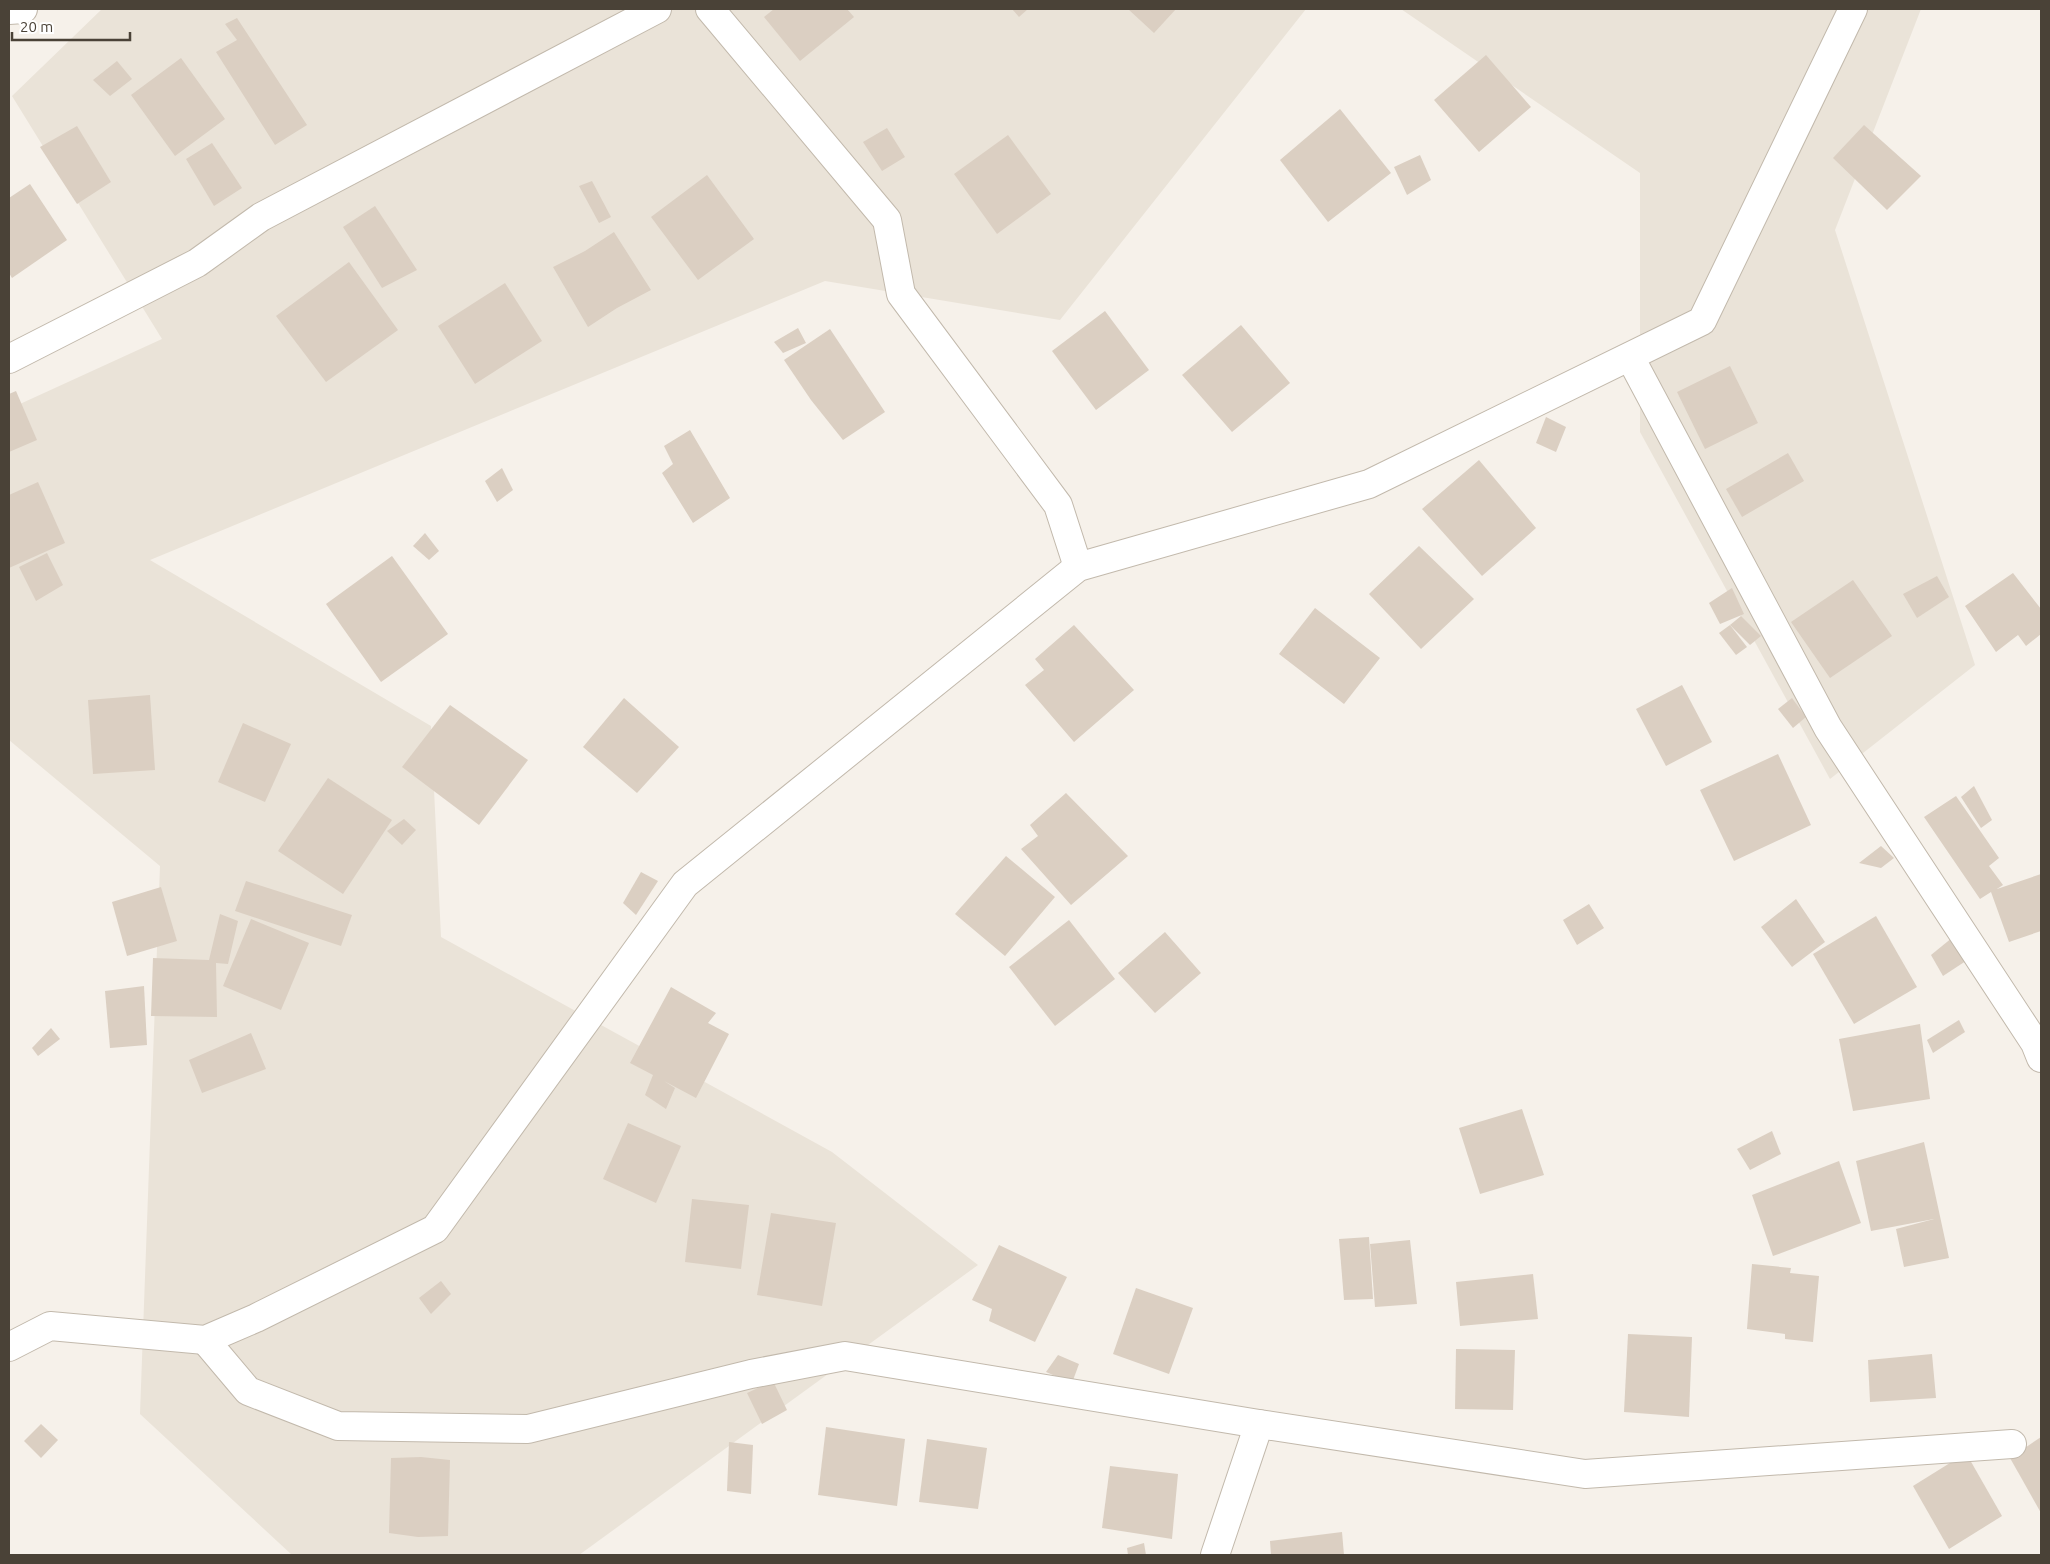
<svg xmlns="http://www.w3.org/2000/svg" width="2050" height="1564" viewBox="0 0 2050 1564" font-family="Ubuntu,sans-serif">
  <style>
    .residential { fill: #eae3d8 }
    .building { fill: #dbcfc2 }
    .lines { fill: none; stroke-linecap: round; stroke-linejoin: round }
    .street-casing { stroke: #c2b9ac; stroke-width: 30 }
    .street { stroke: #fff; stroke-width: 28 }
  </style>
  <rect width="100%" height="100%" fill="#f6f1ea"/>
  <!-- residential -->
  <g class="residential">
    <path d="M102 9H1306L1060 320 825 281 150 560 431 726 441 937 832 1152 978 1265 579 1555H292L140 1414 160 866 9 740V409L162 339 12 96Z"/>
    <path d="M1401 9H1921L1835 230 1975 665 1830 779 1640 432V173Z"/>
  </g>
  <!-- building -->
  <g class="building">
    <path d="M774 9H847L854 17 800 61 764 17Z"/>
    <path d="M1012 9H1028L1019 17Z"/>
    <path d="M1128 9H1176L1154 33Z"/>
    <path d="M237 18 307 125 275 145 216 52 237 40 225 24Z"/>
    <path d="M1486 55 1531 107 1479 152 1434 100Z"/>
    <path d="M181 58 225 119 175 156 131 95Z"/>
    <path d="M117 61 132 79 110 96 93 80Z"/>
    <path d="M1340 109 1391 173 1328 222 1280 160Z"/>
    <path d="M1864 125 1921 176 1887 210 1833 158Z"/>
    <path d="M77 126 111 182 77 204 40 147Z"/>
    <path d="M887 128 905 157 882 171 863 142Z"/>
    <path d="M1008 135 1051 194 997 234 954 174Z"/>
    <path d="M212 143 242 188 214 206 186 159Z"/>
    <path d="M1420 155 1431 180 1407 195 1394 167Z"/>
    <path d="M707 175 754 239 698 280 651 217Z"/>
    <path d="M592 181 611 217 599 223 579 186Z"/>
    <path d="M30 184 67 240 12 278 9 273V198Z"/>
    <path d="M375 206 417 270 382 288 343 227Z"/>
    <path d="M614 232 651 290 617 308 588 327 553 267 585 251Z"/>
    <path d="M349 262 398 330 326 382 276 316Z"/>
    <path d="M505 283 542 341 475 384 438 326Z"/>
    <path d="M1105 311 1149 370 1096 410 1052 351Z"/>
    <path d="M1241 325 1290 383 1232 432 1182 375Z"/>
    <path d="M798 328 806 343 783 353 774 342Z"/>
    <path d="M830 329 885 412 843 440 811 400 784 360Z"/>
    <path d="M1730 366 1758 423 1705 449 1677 392Z"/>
    <path d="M16 391 37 440 9 452V394Z"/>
    <path d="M1546 417 1566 427 1556 452 1536 443Z"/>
    <path d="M690 430 730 498 693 523 662 473 673 464 664 446Z"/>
    <path d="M1788 453 1804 481 1742 517 1726 489Z"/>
    <path d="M1479 460 1536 528 1482 576 1422 509Z"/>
    <path d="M502 468 513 490 497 502 485 481Z"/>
    <path d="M38 482 65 543 9 568V495Z"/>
    <path d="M425 533 439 551 429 560 413 546Z"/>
    <path d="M1419 546 1474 599 1421 649 1369 594Z"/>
    <path d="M47 553 63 585 36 601 19 567Z"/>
    <path d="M392 556 448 634 381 682 326 604Z"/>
    <path d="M2013 573 2041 609V634L2026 646 2018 635 1996 652 1965 606Z"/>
    <path d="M1937 576 1949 597 1917 618 1903 594Z"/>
    <path d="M1853 580 1892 636 1830 678 1791 622Z"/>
    <path d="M1732 588 1744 614 1720 624 1709 603Z"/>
    <path d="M1315 608 1380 658 1344 704 1279 654Z"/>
    <path d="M1741 616 1761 636 1750 645 1730 625Z"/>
    <path d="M1074 625 1134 690 1074 742 1025 685 1044 670 1035 659Z"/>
    <path d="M1730 625 1747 647 1736 655 1719 633Z"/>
    <path d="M1682 685 1712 742 1666 766 1636 709Z"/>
    <path d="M150 695 155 770 93 774 88 700Z"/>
    <path d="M624 698 679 747 637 793 583 747Z"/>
    <path d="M1792 698 1806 717 1793 728 1778 709Z"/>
    <path d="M450 705 528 760 479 825 402 767Z"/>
    <path d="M243 723 291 744 265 802 218 782Z"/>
    <path d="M1778 754 1811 825 1734 861 1700 790Z"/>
    <path d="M328 778 392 820 343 894 278 851Z"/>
    <path d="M1974 786 1992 820 1981 828 1961 797Z"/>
    <path d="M1066 793 1128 856 1071 905 1021 849 1038 836 1030 825Z"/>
    <path d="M1956 796 1999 858 1989 866 2003 885 1997 889 2041 874V931L2009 942 1991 892 1980 899 1924 817Z"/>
    <path d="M404 819 416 830 402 845 387 831Z"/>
    <path d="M1881 846 1894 858 1881 868 1859 863Z"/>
    <path d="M1006 856 1055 897 1005 956 955 914Z"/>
    <path d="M641 872 658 881 636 915 623 903Z"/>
    <path d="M246 881 352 915 341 946 235 911Z"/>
    <path d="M161 887 177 941 127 956 112 902Z"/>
    <path d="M1796 899 1825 942 1792 967 1761 927Z"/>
    <path d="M1589 904 1604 928 1577 945 1563 920Z"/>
    <path d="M220 914 238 921 228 964 216 963 217 1017 151 1016 153 958 209 960Z"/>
    <path d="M1876 916 1917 987 1854 1024 1813 954Z"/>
    <path d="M251 919 309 943 281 1010 223 986Z"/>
    <path d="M1069 920 1115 979 1055 1026 1009 967Z"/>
    <path d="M1165 932 1201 973 1155 1013 1118 973Z"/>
    <path d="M1958 933 1975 955 1943 976 1931 955Z"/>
    <path d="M144 986 147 1045 110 1048 105 991Z"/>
    <path d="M671 987 716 1013 708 1023 729 1034 696 1098 664 1081 675 1088 666 1109 645 1095 653 1075 630 1063Z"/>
    <path d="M1959 1020 1965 1032 1933 1053 1927 1040Z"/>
    <path d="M1920 1024 1930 1099 1853 1111 1839 1039Z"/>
    <path d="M51 1028 60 1039 38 1056 32 1048Z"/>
    <path d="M251 1033 266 1069 202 1093 189 1060Z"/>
    <path d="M1522 1109 1544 1175 1480 1194 1459 1128Z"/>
    <path d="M628 1123 681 1146 656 1203 603 1179Z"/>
    <path d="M1772 1131 1781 1154 1750 1170 1737 1149Z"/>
    <path d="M1924 1142 1949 1258 1904 1267 1896 1229 1934 1219 1871 1231 1856 1161Z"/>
    <path d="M1839 1161 1861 1223 1773 1256 1752 1195Z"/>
    <path d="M692 1199 749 1205 741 1269 685 1262Z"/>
    <path d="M771 1213 836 1223 822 1306 757 1295Z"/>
    <path d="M1369 1237 1373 1299 1344 1300 1339 1239Z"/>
    <path d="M1410 1240 1417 1304 1375 1307 1370 1244Z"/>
    <path d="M999 1245 1067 1277 1035 1342 989 1321 992 1309 972 1300Z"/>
    <path d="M1752 1264 1791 1268 1790 1273 1819 1276 1813 1342 1785 1339V1334L1747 1329Z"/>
    <path d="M1533 1274 1538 1319 1460 1326 1456 1282Z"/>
    <path d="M441 1281 451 1294 431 1314 419 1298Z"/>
    <path d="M1136 1288 1193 1308 1169 1374 1113 1354Z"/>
    <path d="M1628 1334 1692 1337 1689 1417 1624 1412Z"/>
    <path d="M1456 1349 1515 1350 1513 1410 1455 1409Z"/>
    <path d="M1932 1354 1936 1398 1870 1402 1868 1360Z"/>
    <path d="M1058 1355 1079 1364 1072 1383 1046 1372Z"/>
    <path d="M773 1381 787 1410 762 1424 747 1393Z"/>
    <path d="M41 1424 58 1440 41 1458 24 1441Z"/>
    <path d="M826 1427 905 1439 897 1506 818 1495Z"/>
    <path d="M2041 1437V1513L2010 1458Z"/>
    <path d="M927 1439 987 1448 978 1509 919 1502Z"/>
    <path d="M729 1442 753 1445 751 1494 727 1491Z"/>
    <path d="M1966 1453 2002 1516 1949 1549 1913 1486Z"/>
    <path d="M421 1457 450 1460 448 1536 418 1537 389 1533 391 1458Z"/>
    <path d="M1110 1466 1178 1474 1172 1539 1102 1528Z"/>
    <path d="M1342 1532 1344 1555H1271L1270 1541Z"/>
    <path d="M1144 1543 1146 1555H1128L1127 1548Z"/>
  </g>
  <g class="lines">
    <defs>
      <g id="street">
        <path d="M710 9 887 220 901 294 1058 505 1078 567"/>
        <path d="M9 10 23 9"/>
        <path d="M1630 357 1828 728 2035 1043 2041 1058"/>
        <path d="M9 359 197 263 261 217 657 9"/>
        <path d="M205 1340 248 1391 338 1426 528 1429 751 1374 845 1356 1259 1424 1585 1474 2012 1444"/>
        <path d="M9 1347 50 1326 205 1340 256 1318 435 1229 685 884 1078 567 1369 484 1702 321 1853 9"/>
        <path d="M1215 1555 1259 1424"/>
      </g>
    </defs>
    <!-- street casing -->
    <use href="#street" class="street-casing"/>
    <!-- street -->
    <use href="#street" class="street"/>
  </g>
  <!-- border -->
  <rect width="2050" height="1564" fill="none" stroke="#4a4237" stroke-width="20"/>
  <!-- scale -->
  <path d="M12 32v8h118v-8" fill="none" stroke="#4a4237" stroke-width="2.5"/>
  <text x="20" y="32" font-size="15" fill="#4a4237" stroke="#ffffff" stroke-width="4" paint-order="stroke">20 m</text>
</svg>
